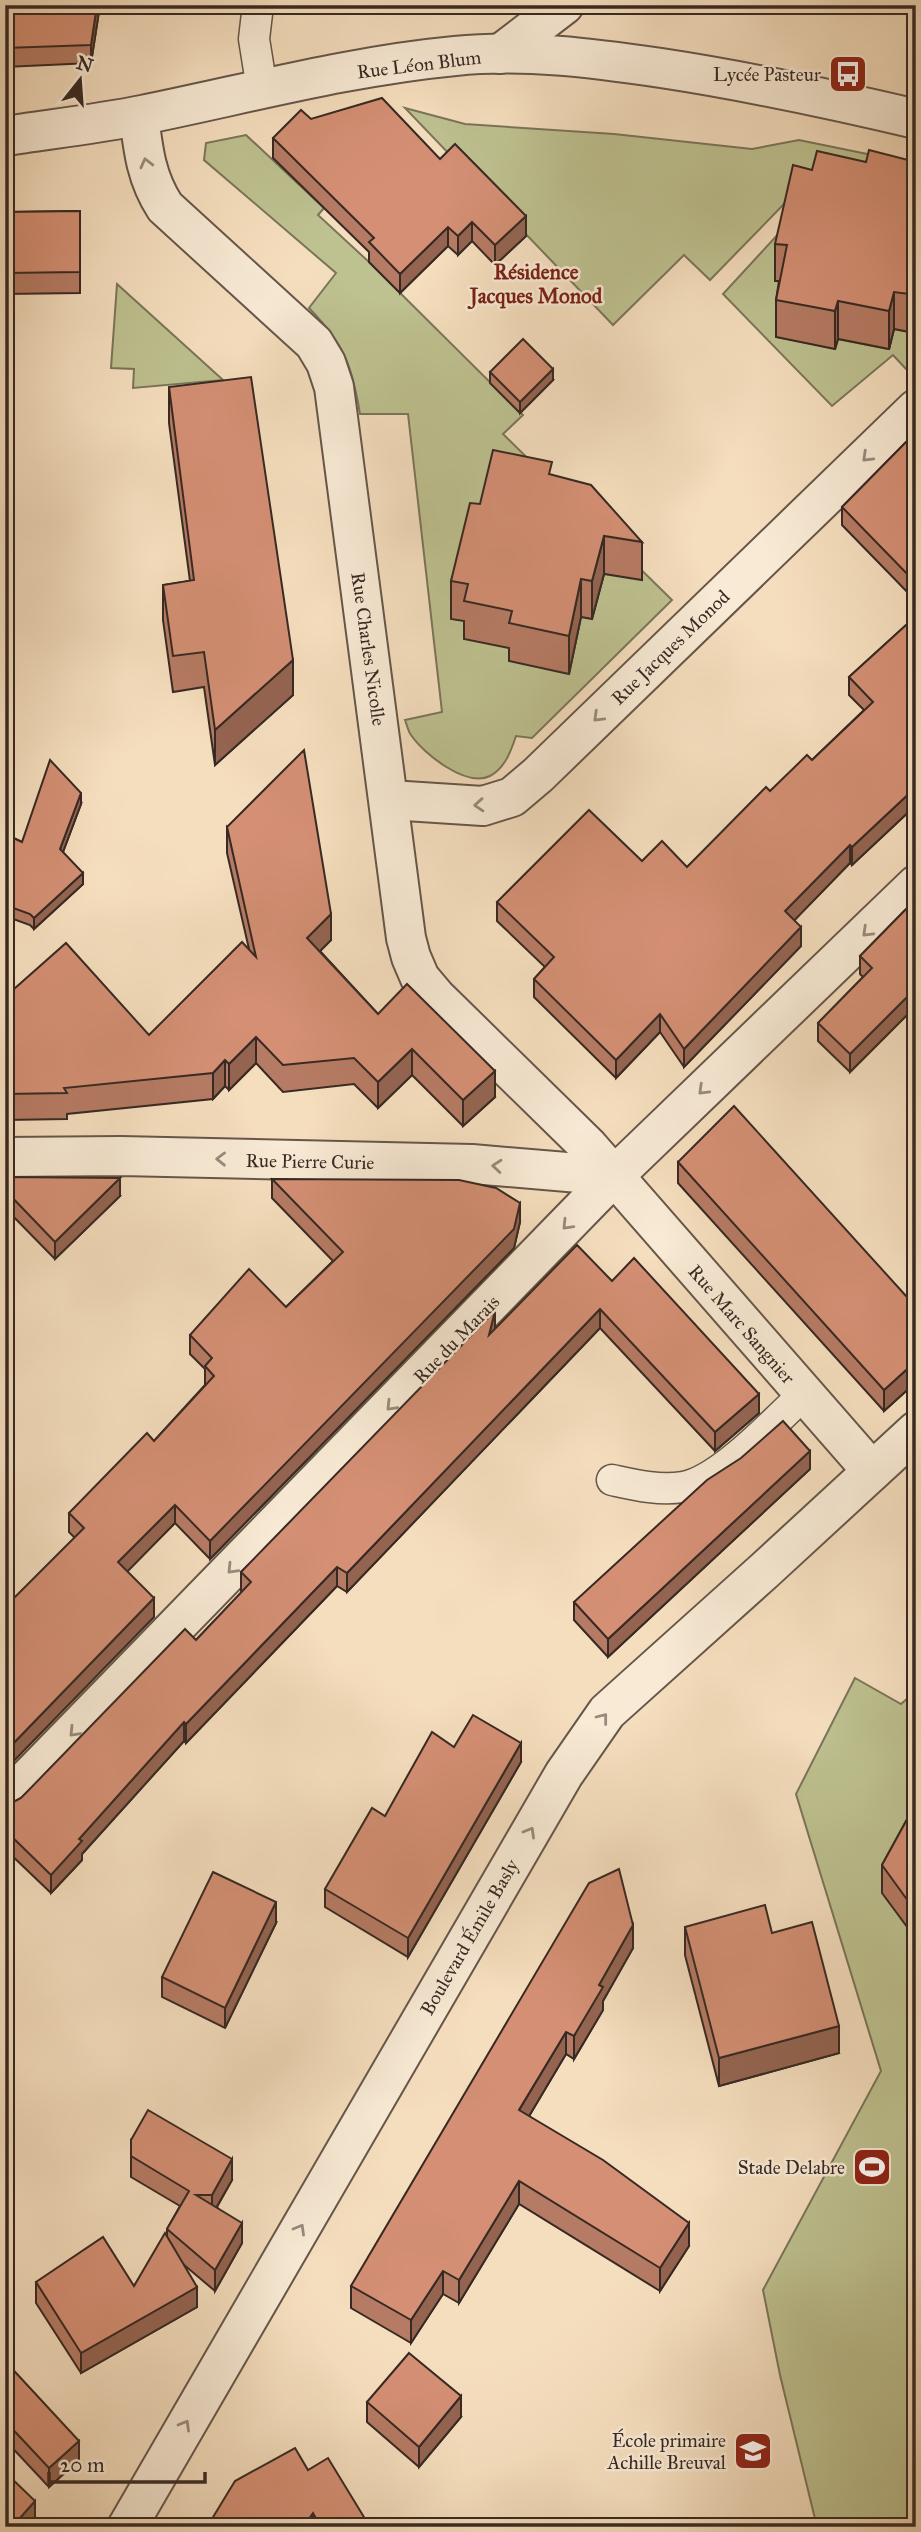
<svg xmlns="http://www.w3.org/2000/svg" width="921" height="2532" viewBox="0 0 921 2532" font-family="'IM FELL Great Primer',serif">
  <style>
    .green { fill: #bec190; stroke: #7a755a; stroke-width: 2 }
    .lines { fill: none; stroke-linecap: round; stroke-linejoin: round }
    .service-casing { stroke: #66564a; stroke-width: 33 }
    .minor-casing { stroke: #66564a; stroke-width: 42 }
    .service { stroke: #f8ead5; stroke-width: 30 }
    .minor { stroke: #f8ead5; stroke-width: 38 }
    .wall { fill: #b67b64; stroke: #372923; stroke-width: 2 }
    .shaded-wall { fill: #946451; stroke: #372923; stroke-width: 2 }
    .building { fill: #d48f74; stroke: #372923; stroke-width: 2 }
    .oneway { stroke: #988a7c }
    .labels { text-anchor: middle; stroke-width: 5; stroke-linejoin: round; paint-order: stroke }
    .street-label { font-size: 19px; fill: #372923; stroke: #f8ead5 }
    .poi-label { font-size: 19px; fill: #372923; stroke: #f8ead5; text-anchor: end }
    .neighbourhood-label { font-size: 21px; font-weight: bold; fill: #7a1f14; stroke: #f8ead5 }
  </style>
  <rect width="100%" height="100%" fill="#f5debe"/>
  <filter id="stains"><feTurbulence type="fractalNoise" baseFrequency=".00286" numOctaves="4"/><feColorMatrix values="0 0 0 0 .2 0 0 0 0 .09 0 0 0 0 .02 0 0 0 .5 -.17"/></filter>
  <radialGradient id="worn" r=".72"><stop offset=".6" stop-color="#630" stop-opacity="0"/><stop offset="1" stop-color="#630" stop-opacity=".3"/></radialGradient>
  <!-- green -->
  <g class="green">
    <path d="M405 108 465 124 614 134 752 149 799 140 916 164 787 201 710 280 684 255 613 325Z"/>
    <path d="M246 135 324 208 318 215 369 262 523 415 503 434 672 600 532 738 516 736C511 751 505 768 490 776 466 788 423 753 411 735 408 731 407 725 405 720L442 712 408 414H360C352 365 344 344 309 308L336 273 204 160 206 143Z"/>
    <path d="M781 231 776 281 787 282 776 337 834 348 838 339 889 349 894 329 916 333V364L908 371 893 355 832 406 723 294Z"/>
    <path d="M117 284 223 380 133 388 134 369 111 368Z"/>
    <path d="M855 1678 901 1704 916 1691V2527H817L780 2375 763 2290 881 2071 796 1794Z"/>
  </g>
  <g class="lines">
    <defs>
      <g id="service">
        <path d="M258 5 254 39 262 89"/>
        <path d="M612 1480C635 1485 659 1491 683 1487 720 1481 775 1421 804 1394"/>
      </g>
      <g id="minor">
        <path d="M500 54 564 5"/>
        <path d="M139 116C143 149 146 178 165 207L314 343 326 363 334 387 406 938 411 957 420 978 436 997 588 1146 872 1471"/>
        <path d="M5 136C51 129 97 124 142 115 246 94 349 66 455 56 523 49 593 58 661 68 747 81 831 99 916 119"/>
        <path d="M390 800 483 806 512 797 538 775 916 409"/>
        <path d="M5 1157 121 1156 472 1164 614 1176"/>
        <path d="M5 1802 614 1176 916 885"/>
        <path d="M127 2527 564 1774 607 1712 764 1571 916 1431"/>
      </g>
    </defs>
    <!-- service casing -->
    <use href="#service" class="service-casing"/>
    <!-- minor casing -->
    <use href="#minor" class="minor-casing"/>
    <!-- service -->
    <use href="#service" class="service"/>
    <!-- minor -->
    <use href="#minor" class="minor"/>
  </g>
  <!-- wall -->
  <g class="wall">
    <path d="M5 5H100L91 63 5 67Z"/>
    <path d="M311 119 440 159 526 236 495 265 472 241 458 255 448 246 400 293 369 262V252L273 158V138Z"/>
    <path d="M866 162H916V306L909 332 894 329 889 349 838 339 835 349 776 337V300L779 281H775V244L812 170Z"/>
    <path d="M80 211V293L5 294V212Z"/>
    <path d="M490 372 553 380 520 413 490 383Z"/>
    <path d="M169 387 293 695 215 765 204 687 173 692 163 620V585L190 581 169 423Z"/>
    <path d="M916 432V601L842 525V507Z"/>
    <path d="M552 475 642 542V580L604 574 592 619 581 617 569 674 509 661V648L464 639V621L451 619V581L480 504Z"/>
    <path d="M916 616V805L852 865 850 863 794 920 801 946 684 1067 660 1032 616 1078 534 997V979L545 967 497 921V902L642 861 687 867 770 791 812 760 864 710 849 695V677Z"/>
    <path d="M81 804 63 852 83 884 34 929 30 925 5 916V834L22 842Z"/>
    <path d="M227 827 331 940 320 951 378 1014 495 1097 463 1126 412 1075 378 1108 354 1084 283 1092 256 1063 229 1090 225 1086 213 1099 67 1114V1119L5 1120V997L149 1035 249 949 227 853Z"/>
    <path d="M916 899V1006L850 1072 818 1041V1023L863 977 860 974V956Z"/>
    <path d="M678 1162 916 1307V1382L884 1411 678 1183Z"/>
    <path d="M5 1177 120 1196 55 1259 5 1208Z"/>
    <path d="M272 1179 520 1222 514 1248 210 1559 175 1523 127 1571 154 1617 69 1532V1513L154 1441 205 1385V1369L190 1354V1335L286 1307 333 1261 272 1198Z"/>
    <path d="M612 1281 759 1413 715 1451 600 1328 347 1592 337 1586 186 1743 184 1741 82 1854V1860L51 1893 5 1849V1804H10L21 1798 196 1640 242 1592 241 1591V1572L495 1330Z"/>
    <path d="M810 1469 608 1657 574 1620V1602Z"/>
    <path d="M454 1747 521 1762 408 1957 325 1907V1889L385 1816Z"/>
    <path d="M916 1803V1939L882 1893V1865Z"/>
    <path d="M276 1923 225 2028 162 1997V1977Z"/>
    <path d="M685 1927 772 1933 839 2053 719 2086 685 1955Z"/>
    <path d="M633 1948 603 2001V2010L574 2059 566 2054 529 2116 689 2246 660 2291 519 2204 459 2303 443 2294 411 2343 351 2308V2286Z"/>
    <path d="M131 2140 232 2180 217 2207 242 2243 215 2291 183 2264 197 2307 81 2373 36 2303V2282L134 2286 167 2236V2229L180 2206 131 2177Z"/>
    <path d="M5 2361 79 2460 49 2487 5 2440Z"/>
    <path d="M367 2402 461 2417 419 2467 367 2422Z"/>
    <path d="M308 2470 370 2527H207Z"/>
  </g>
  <!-- shaded-wall -->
  <g class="shaded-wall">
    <path d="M97 5H100L91 63V45Z"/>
    <path d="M916 200V237L911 220Z"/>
    <path d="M526 216V236L495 265V245Z"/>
    <path d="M472 222V241L458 255V236Z"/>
    <path d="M448 227V246L400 293V274Z"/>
    <path d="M916 269V306L909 332V294Z"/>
    <path d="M894 292V329L889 349V311Z"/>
    <path d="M838 301V339L835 349V311Z"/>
    <path d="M553 369V380L520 413V402Z"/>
    <path d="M604 536V574L592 619V581Z"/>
    <path d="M581 579V617L569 674V636Z"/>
    <path d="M293 660V695L215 765V730Z"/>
    <path d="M916 787V805L852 865V847Z"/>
    <path d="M81 793V804L60 860V849Z"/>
    <path d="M850 845V863L785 930V911Z"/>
    <path d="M83 873V884L34 929V918Z"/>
    <path d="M331 914V940L307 964V938Z"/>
    <path d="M801 927V946L684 1067V1049Z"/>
    <path d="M916 988V1006L850 1072V1054Z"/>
    <path d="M660 1014V1032L616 1078V1060Z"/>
    <path d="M256 1037V1063L229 1090V1064Z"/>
    <path d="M412 1049V1075L378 1108V1082Z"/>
    <path d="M225 1060V1086L213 1099V1073Z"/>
    <path d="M495 1071V1097L463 1126V1100Z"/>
    <path d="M120 1178V1196L55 1259V1242Z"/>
    <path d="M520 1203V1222L514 1248 210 1559V1541Z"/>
    <path d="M600 1309V1328L347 1592V1573Z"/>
    <path d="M495 1311V1330L489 1335Z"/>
    <path d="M916 1361V1382L884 1411V1390Z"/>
    <path d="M759 1394V1413L715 1451V1432Z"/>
    <path d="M810 1451V1469L608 1657V1639Z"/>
    <path d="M175 1505V1523L118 1581V1562Z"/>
    <path d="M337 1567V1586L186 1743V1724Z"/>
    <path d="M154 1598V1617L5 1770V1752Z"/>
    <path d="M184 1722V1741L82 1854V1860L51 1893V1875L79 1839Z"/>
    <path d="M521 1743V1762L408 1957V1938Z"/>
    <path d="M276 1902V1923L225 2028V2008Z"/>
    <path d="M633 1925V1948L603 2001V2010L574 2059V2036L599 1985Z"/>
    <path d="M839 2026V2053L719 2086V2058Z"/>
    <path d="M566 2032V2054L519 2133V2110Z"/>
    <path d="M232 2159V2180L212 2215V2195Z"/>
    <path d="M519 2181V2204L459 2303V2280Z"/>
    <path d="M242 2223V2243L215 2291V2270Z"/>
    <path d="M689 2223V2246L660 2291V2268Z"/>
    <path d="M443 2271V2294L411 2343V2320Z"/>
    <path d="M197 2287V2307L81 2373V2353Z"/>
    <path d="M461 2396V2417L419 2467V2447Z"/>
    <path d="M79 2441V2460L49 2487V2468Z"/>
    <path d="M35 2501V2521L30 2527H12Z"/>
    <path d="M313 2513V2527H303Z"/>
  </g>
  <!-- building -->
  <g class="building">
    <path d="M5 5H97L91 45 5 48Z"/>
    <path d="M382 98 440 159 455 144 526 216 495 245 472 222 458 236 448 227 400 274 369 242 374 238 273 138 301 110 311 119Z"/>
    <path d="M869 150 916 162V200L911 220 916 221V269L909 294 894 292 889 311 838 301 835 311 776 300 787 245 775 244 793 165 812 170 817 151 866 162Z"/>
    <path d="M80 211V272L5 273V212Z"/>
    <path d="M523 339 553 369 520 402 490 372Z"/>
    <path d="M251 377 293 660 215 730 204 652 173 656 163 585 194 580 169 387Z"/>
    <path d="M916 432V583L842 507Z"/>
    <path d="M493 450 552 462 549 474 591 485 642 542 604 536 592 581 581 579 569 636 509 623 512 611 464 601 468 584 451 581 470 503 480 504Z"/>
    <path d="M916 616V787L852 847 850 845 785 911 801 927 684 1049 660 1014 616 1060 534 979 554 957 497 902 589 810 642 861 662 841 687 867 766 787 770 791 807 755 812 760 873 702 849 677Z"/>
    <path d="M304 750 331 914 307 938 378 1014 407 984 495 1071 463 1100 412 1049 378 1082 354 1058 283 1065 256 1037 229 1064 225 1060 213 1073 64 1088 67 1093 5 1094V997L66 943 149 1035 242 942 256 957 227 827Z"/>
    <path d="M50 760 81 793 60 849 83 873 34 918 30 914 5 905V892L7 888H5V834L22 842Z"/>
    <path d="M916 899V988L850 1054 818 1023 872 968 860 956Z"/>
    <path d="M734 1106 916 1307V1361L884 1390 678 1162Z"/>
    <path d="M5 1177 120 1178 55 1242 5 1190Z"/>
    <path d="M272 1179 459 1180 496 1188 520 1203 514 1229 210 1541 175 1505 118 1562 154 1598 5 1752V1607L84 1528 69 1513 147 1433 154 1441 214 1376 205 1366 212 1358 190 1335 249 1269 286 1307 343 1252Z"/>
    <path d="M577 1245 612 1281 634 1258 759 1394 715 1432 600 1309 347 1573 337 1567 186 1724 184 1722 79 1839 82 1841 51 1875 5 1830V1804H10L21 1798 185 1629 196 1640 251 1582 241 1572 495 1311 489 1335Z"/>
    <path d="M783 1421 810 1451 608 1639 574 1602 707 1480 741 1458Z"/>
    <path d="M473 1715 521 1743 408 1938 325 1889 372 1808 385 1816 432 1732 454 1747Z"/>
    <path d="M916 1803V1912L882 1865Z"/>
    <path d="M619 1869 633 1925 599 1985 603 1987 574 2036 566 2032 519 2110 603 2160 689 2223 660 2268 519 2181 459 2280 443 2271 411 2320 351 2286 589 1883Z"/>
    <path d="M213 1872 276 1902 225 2008 162 1977Z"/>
    <path d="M765 1905 772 1933 812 1922 839 2026 719 2058 685 1927Z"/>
    <path d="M148 2110 232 2159 212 2195H196L242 2223 215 2270 167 2229 189 2191 131 2156V2140Z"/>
    <path d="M165 2233 197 2287 81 2353 36 2282 103 2237 134 2286Z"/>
    <path d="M409 2353 461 2396 419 2447 367 2402Z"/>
    <path d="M5 2361 79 2441 49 2468 5 2421Z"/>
    <path d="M295 2448 308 2470 328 2458 370 2527H321L313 2513 303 2527H207L235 2481Z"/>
    <path d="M5 2472 35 2501 12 2527H5Z"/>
  </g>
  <!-- one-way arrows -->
  <defs><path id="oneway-chevron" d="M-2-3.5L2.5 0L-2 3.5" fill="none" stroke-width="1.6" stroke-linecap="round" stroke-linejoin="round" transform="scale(1.75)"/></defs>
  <g class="oneway">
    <use href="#oneway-chevron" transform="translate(146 163) rotate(-104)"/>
    <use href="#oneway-chevron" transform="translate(867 457) rotate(136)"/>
    <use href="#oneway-chevron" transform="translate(598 717) rotate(136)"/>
    <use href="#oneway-chevron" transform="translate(479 805) rotate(176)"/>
    <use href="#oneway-chevron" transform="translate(867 932) rotate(136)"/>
    <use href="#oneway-chevron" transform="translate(703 1090) rotate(136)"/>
    <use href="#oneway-chevron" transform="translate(221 1159) rotate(-179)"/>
    <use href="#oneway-chevron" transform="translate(497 1166) rotate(-175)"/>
    <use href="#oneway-chevron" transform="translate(567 1225) rotate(134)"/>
    <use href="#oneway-chevron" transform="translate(391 1406) rotate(134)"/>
    <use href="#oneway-chevron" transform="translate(232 1569) rotate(134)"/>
    <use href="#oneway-chevron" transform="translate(603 1718) rotate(-52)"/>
    <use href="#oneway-chevron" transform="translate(74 1732) rotate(134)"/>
    <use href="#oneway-chevron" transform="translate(530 1832) rotate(-60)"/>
    <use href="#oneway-chevron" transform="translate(300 2229) rotate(-60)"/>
    <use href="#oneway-chevron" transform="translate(185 2425) rotate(-60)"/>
  </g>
  <!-- icons -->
  <defs>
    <symbol id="bus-square" viewBox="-11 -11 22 22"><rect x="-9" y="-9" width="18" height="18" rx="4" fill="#8f2418" stroke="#f8ead5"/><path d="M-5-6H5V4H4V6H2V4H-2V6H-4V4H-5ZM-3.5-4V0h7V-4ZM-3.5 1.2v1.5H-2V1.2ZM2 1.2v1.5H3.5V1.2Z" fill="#fff"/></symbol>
    <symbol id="stadium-square" viewBox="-11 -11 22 22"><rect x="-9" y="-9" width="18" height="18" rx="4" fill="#8f2418" stroke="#f8ead5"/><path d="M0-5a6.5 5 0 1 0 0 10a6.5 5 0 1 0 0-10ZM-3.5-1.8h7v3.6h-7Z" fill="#fff"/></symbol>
    <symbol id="school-square" viewBox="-11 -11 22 22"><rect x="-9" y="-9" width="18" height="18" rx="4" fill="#8f2418" stroke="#f8ead5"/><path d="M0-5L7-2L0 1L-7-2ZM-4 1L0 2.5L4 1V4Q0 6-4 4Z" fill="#fff"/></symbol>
  </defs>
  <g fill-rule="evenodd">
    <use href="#bus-square" x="826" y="52" width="44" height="44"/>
    <use href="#stadium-square" x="850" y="2145" width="44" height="44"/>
    <use href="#school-square" x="731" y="2429" width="44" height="44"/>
  </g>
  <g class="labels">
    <!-- street labels -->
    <g class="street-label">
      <text transform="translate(419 64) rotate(-7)" y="7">Rue Léon Blum</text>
      <text transform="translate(670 647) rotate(-44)" y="7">Rue Jacques Monod</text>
      <text transform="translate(369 649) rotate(82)" y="7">Rue Charles Nicolle</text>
      <text transform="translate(310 1161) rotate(1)" y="7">Rue Pierre Curie</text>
      <text transform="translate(742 1324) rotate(49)" y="7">Rue Marc Sangnier</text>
      <text transform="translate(456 1339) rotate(-46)" y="7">Rue du Marais</text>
      <text transform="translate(469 1937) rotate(-60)" y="7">Boulevard Émile Basly</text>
    </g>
    <!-- poi labels -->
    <g class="poi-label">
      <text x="821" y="81">Lycée Pasteur</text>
      <text x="845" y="2174">Stade Delabre</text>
      <text x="726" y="2447">École primaire<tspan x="726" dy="22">Achille Breuval</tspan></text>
    </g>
    <!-- neighbourhood labels -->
    <g class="neighbourhood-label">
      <text x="536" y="279">Résidence<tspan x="536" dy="24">Jacques Monod</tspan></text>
    </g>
  </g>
  <!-- margin -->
  <rect width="921" height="2532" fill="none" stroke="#f5debe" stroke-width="28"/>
  <rect x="7" y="7" width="907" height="2518" fill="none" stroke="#372923" stroke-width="3.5"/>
  <rect x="14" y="14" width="893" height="2504" fill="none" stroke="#372923" stroke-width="2"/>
  <!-- north arrow -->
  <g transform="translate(80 80) rotate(17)" stroke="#f8ead5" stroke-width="5" paint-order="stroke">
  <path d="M0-5L12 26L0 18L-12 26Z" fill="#372923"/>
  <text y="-10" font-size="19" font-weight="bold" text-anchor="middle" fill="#372923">N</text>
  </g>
  <!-- scale -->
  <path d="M49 2472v10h156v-10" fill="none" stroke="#372923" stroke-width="3.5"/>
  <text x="60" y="2472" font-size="21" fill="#372923" stroke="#f8ead5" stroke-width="5" paint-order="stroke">20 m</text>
  <rect width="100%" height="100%" filter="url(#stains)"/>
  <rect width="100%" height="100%" fill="url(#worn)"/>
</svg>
